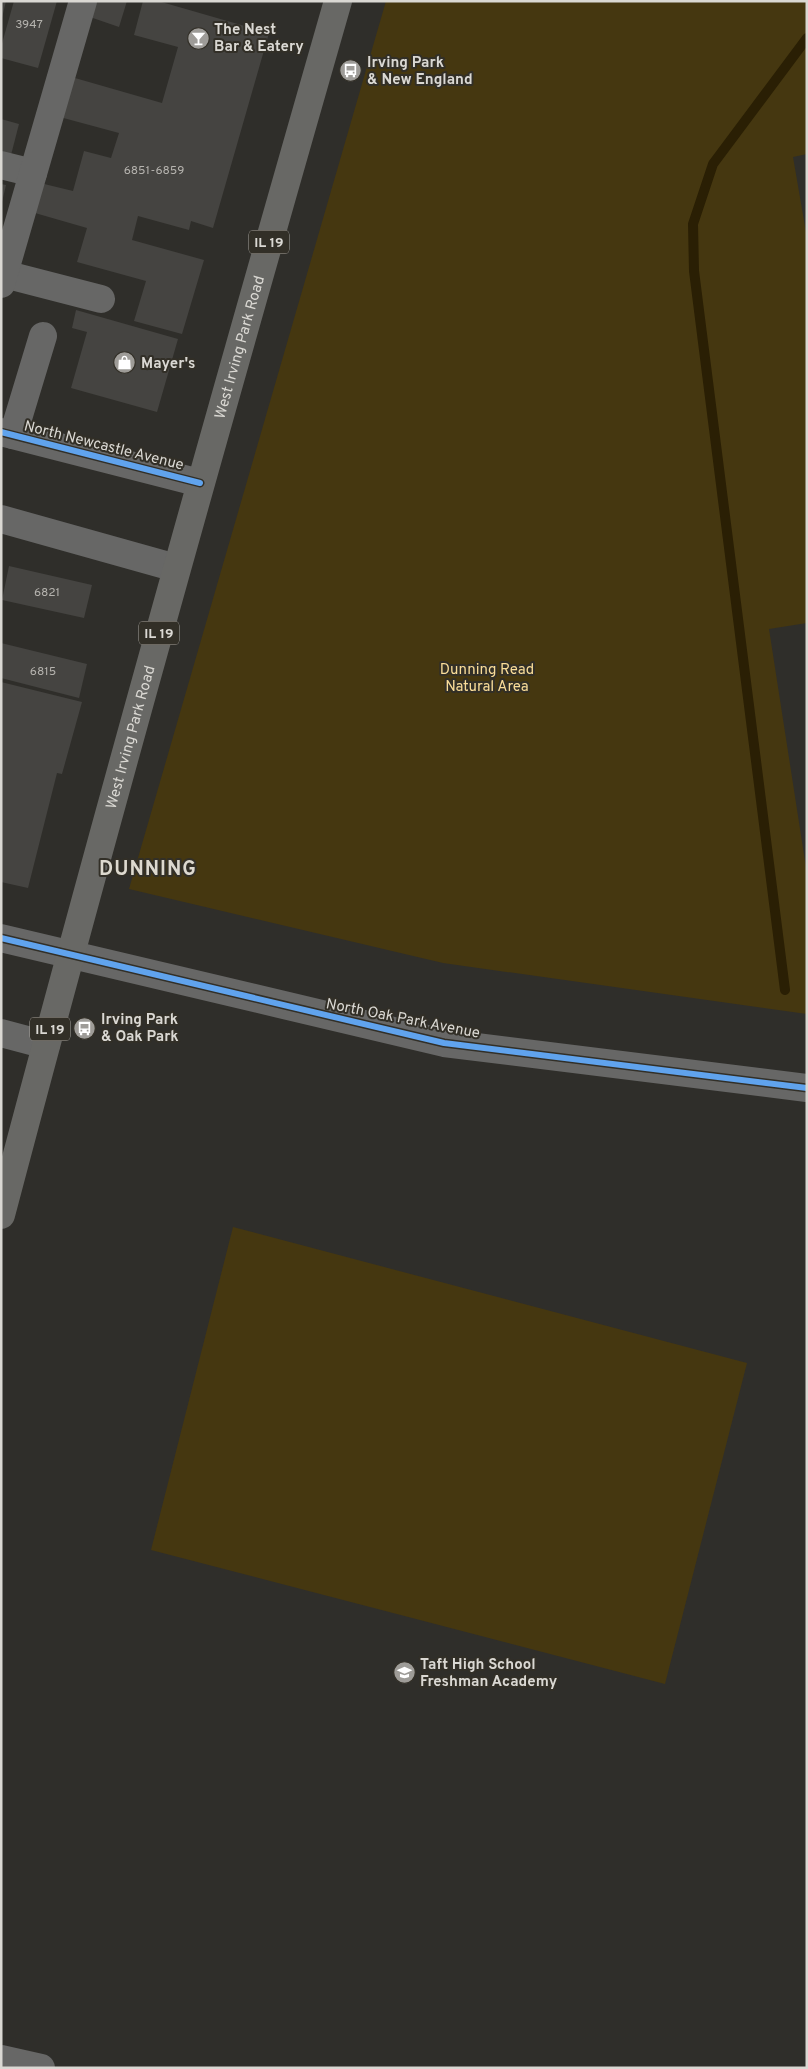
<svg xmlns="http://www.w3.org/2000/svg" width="808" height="2069" viewBox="0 0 808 2069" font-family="Overpass,sans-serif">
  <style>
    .green { fill: #453710 }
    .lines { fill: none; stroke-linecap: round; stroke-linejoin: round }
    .stream { stroke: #2a1f04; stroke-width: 10 }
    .building { fill: #454441 }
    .minor { stroke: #676766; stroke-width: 28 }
    .major { stroke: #686865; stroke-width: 28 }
    .cycleway-casing { stroke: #322f27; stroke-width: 9 }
    .cycleway { stroke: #60a3ed; stroke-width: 6 }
    .labels { text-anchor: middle; stroke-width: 4; stroke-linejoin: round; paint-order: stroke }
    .number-label { font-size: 12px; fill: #b5b3ae }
    .shield { fill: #322f27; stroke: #a8a59f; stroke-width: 1 }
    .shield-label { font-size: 14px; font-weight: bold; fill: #dad8d3 }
    .poi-label { font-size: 15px; font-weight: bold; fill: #dad8d3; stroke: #322f27; text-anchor: start }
    .street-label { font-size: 15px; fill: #dad8d3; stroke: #322f27 }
    .park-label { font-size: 15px; fill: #f9dc98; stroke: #322f27 }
    .district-label { font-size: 20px; font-weight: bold; letter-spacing: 1px; fill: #ddd9cf; stroke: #322f27 }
  </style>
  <rect width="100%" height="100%" fill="#2f2e2a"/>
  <!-- green -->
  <g class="green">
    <path d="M386 1H807V154L793 157 807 238V623L769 629 807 874V1014L443 963 129 889Z"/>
    <path d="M233 1227 747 1363 665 1684 151 1550Z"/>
  </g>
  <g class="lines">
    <!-- stream -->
    <path class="stream" d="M785 990 694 271 693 224 713 164 807 38"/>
  </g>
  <!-- building -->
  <g class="building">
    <path d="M1 1H6L2 18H1Z"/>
    <path d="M14 1H57L38 68 1 58V47Z"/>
    <path d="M91 1H127L119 27 87 16Z"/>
    <path d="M143 1H158L269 33 213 228 191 221 189 230 138 216 132 240 204 260 182 334 134 321 146 281 77 262 87 228 28 211 36 182 73 191 84 151 111 158 119 133 56 116 68 76 162 103 178 47 134 35Z"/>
    <path d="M1 119 19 124 11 155 1 153Z"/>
    <path d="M1 184 6 185 2 202H1Z"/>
    <path d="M76 310 178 339 157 412 71 388 87 332 72 328Z"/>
    <path d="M9 566 92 585 84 618 2 600Z"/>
    <path d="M1 643 87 664 79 698 1 678Z"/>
    <path d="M1 682 82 702 62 774 57 773 28 888 1 882Z"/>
  </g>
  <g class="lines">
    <!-- minor -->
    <g class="minor">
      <path d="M1 165 33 173"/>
      <path d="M4 274 101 299"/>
      <path d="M1 284 83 1"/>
      <path d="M1 432 200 483"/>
      <path d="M13 435 43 336"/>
      <path d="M1 519 176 568"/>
      <path d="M1 938 444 1043 807 1088"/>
      <path d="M1 1033 46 1045"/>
      <path d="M1 2059 41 2068"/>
    </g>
    <!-- major -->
    <path class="major" id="s1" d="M1 1215C108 809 222 405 338 1"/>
    <defs>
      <g id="cycleway">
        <path d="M1 432 200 483"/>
        <path d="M1 938 444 1043 807 1088"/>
      </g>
    </defs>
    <!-- cycleway casing -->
    <use href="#cycleway" class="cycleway-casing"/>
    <!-- cycleway -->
    <use href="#cycleway" class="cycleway"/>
  </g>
  <!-- icons -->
  <defs>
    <symbol id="bar-disc" viewBox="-11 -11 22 22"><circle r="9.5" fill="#9e9c98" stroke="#322f27"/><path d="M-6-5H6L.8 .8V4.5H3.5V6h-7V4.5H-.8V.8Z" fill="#fff"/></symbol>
    <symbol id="bus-disc" viewBox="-11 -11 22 22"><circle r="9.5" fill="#9e9c98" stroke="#322f27"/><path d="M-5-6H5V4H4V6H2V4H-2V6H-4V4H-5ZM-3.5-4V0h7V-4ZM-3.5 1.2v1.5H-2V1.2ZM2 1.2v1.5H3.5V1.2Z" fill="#fff"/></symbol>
    <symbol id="shop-disc" viewBox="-11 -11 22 22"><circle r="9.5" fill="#9e9c98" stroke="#322f27"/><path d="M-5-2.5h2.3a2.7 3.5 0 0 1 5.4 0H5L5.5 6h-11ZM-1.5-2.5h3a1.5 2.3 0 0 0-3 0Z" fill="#fff"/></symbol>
    <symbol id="school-disc" viewBox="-11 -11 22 22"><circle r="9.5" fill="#9e9c98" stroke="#322f27"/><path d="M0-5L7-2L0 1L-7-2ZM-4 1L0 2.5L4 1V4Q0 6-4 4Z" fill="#fff"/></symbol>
  </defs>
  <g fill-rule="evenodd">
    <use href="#bar-disc" x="186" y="26" width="25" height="25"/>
    <use href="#bus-disc" x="338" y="58" width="25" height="25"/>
    <use href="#shop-disc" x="112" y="350" width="25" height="25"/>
    <use href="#bus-disc" x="72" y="1016" width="25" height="25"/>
    <use href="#school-disc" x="392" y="1660" width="25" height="25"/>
  </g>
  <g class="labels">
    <!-- number labels -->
    <g class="number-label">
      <text x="29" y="28">3947</text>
      <text x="154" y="174">6851-6859</text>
      <text x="47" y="596">6821</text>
      <text x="43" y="675">6815</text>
    </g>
    <!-- shield labels -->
    <g class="shield">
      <rect x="249" y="230.5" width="40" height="23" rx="4"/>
      <rect x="139" y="621.5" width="40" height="23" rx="4"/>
      <rect x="30" y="1017.5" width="40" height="23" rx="4"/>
    </g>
    <g class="shield-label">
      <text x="269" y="247">IL 19</text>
      <text x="159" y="638">IL 19</text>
      <text x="50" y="1034">IL 19</text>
    </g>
    <!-- poi labels -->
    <g class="poi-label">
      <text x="214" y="34">The Nest<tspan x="214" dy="17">Bar &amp; Eatery</tspan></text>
      <text x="367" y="67">Irving Park<tspan x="367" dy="17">&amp; New England</tspan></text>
      <text x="141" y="368">Mayer's</text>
      <text x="101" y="1024">Irving Park<tspan x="101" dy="17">&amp; Oak Park</tspan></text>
      <text x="420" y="1669">Taft High School<tspan x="420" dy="17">Freshman Academy</tspan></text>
    </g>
    <!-- street labels -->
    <g class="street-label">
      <text dy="5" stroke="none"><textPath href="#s1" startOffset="900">West Irving Park Road</textPath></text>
      <text transform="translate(104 445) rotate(14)" y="5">North Newcastle Avenue</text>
      <text dy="5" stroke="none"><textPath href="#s1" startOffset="495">West Irving Park Road</textPath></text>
      <text transform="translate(403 1018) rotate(11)" y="5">North Oak Park Avenue</text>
    </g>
    <!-- park labels -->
    <g class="park-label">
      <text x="487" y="674">Dunning Read<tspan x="487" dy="17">Natural Area</tspan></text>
    </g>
    <!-- district labels -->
    <g class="district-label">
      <text x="148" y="875">DUNNING</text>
    </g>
  </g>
  <!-- border -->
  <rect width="808" height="2069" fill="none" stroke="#dad8d3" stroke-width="5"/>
</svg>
